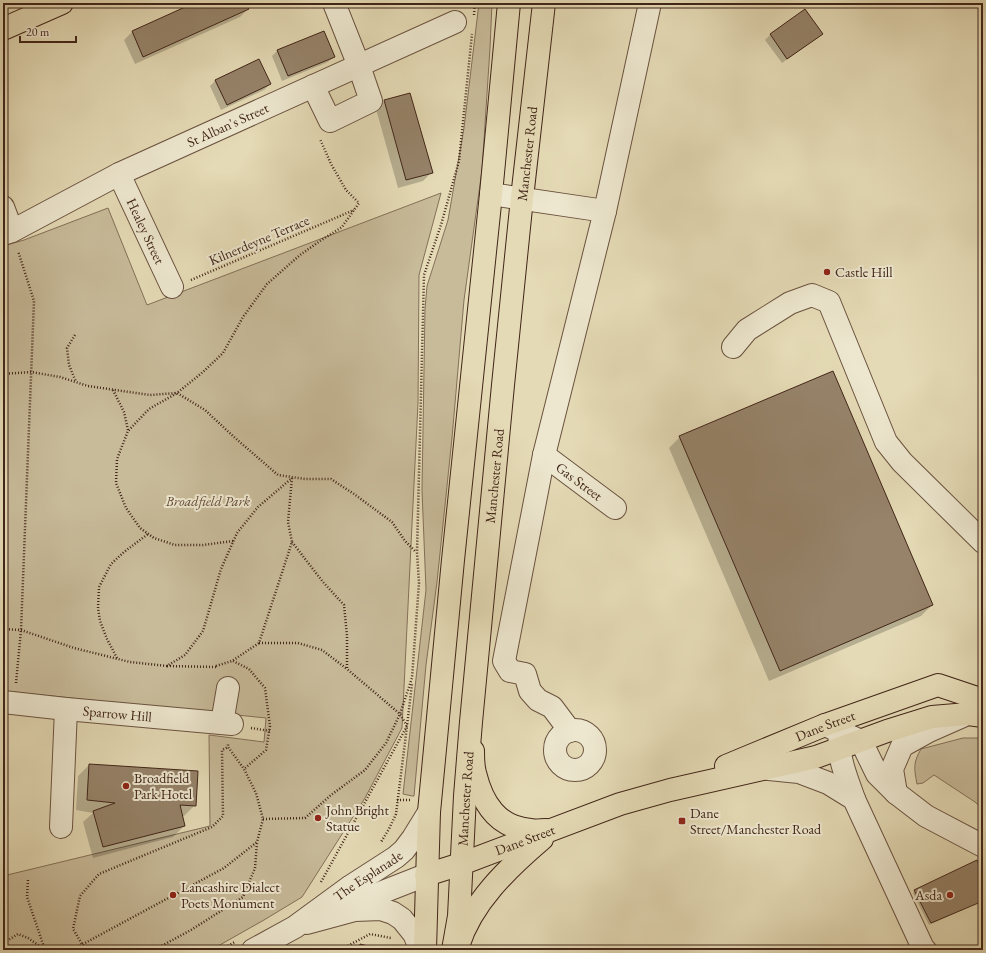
<svg xmlns="http://www.w3.org/2000/svg" width="986" height="953" viewBox="0 0 986 953" font-family="'EB Garamond',serif">
  <style>
    .green { fill: #c8bb9a; stroke: #847059 }
    .shadow { fill: #0003 }
    .building { fill: #96836a; stroke: #412518 }
    .lines { fill: none; stroke-linecap: round; stroke-linejoin: round }
    .minor-casing { stroke: #6a523f; stroke-width: 24 }
    .major-casing { stroke: #412518; stroke-width: 24 }
    .highway-casing { stroke: #412518; stroke-width: 24 }
    .path { stroke: #412518; stroke-width: 2.5; stroke-dasharray: 1 2; stroke-linecap: butt }
    .minor { stroke: #ede7cf; stroke-width: 22 }
    .major { stroke: #e4dab5; stroke-width: 22 }
    .highway { stroke: #e4dab5; stroke-width: 22 }
    .poi-dot { fill: #8f2418; stroke: #ede7cf; stroke-width: 1.5 }
    .labels { text-anchor: middle; stroke-width: 4; stroke-linejoin: round; paint-order: stroke }
    .street-label { font-size: 14px; fill: #412518; stroke: #ede7cf }
    .poi-label { font-size: 14px; fill: #412518; stroke: #ede7cf; text-anchor: start }
    .park-label { font-size: 14px; font-style: italic; fill: #634a38; stroke: #ede7cf }
  </style>
  <rect width="100%" height="100%" fill="#e4dab5"/>
  <filter id="stains"><feTurbulence type="fractalNoise" baseFrequency=".005" numOctaves="4"/><feColorMatrix values="0 0 0 0 .2 0 0 0 0 .09 0 0 0 0 .02 0 0 0 .5 -.17"/></filter>
  <radialGradient id="worn" r=".72"><stop offset=".6" stop-color="#630" stop-opacity="0"/><stop offset="1" stop-color="#630" stop-opacity=".3"/></radialGradient>
  <!-- green -->
  <g class="green">
    <path d="M479 3H492L490 48 482 170 464 300 452 438 437 582 426 665 414 796H412L403 794 426 590 422 490 425 309 427 286 448 220 464 128Z"/>
    <path d="M441 193 419 275 418 403 402 728 365 798 302 897 264 920 211 950H3V876L210 826 209 735 264 742 266 718 3 691V246L24 240 108 208 147 305Z"/>
    <path d="M963 738H983V809L975 802 934 775 923 783 917 784C914 768 913 763 921 749Z"/>
  </g>
  <!-- shadow -->
  <g class="shadow">
    <path d="M196 3H245L248 9 240 17 135 64 124 40 132 32Z"/>
    <path d="M770 35 816 39 782 63 765 40Z"/>
    <path d="M277 51 334 57 328 62 282 81 272 56Z"/>
    <path d="M259 61 270 84 264 90 221 110 210 86 215 81Z"/>
    <path d="M384 101 431 173 423 181 398 188 376 109Z"/>
    <path d="M680 437 932 605 921 616 769 681 669 448Z"/>
    <path d="M89 765 195 805 184 816H182L184 826 173 837 93 858 83 822 93 813 76 810 78 776Z"/>
    <path d="M983 875V901L929 925 913 893 915 891Z"/>
    <path d="M360 945 380 950H355Z"/>
  </g>
  <!-- building -->
  <g class="building">
    <path d="M194 3H246L249 9 143 57 132 31Z"/>
    <path d="M805 9 823 34 787 59 770 34Z"/>
    <path d="M324 31 335 57 288 76 277 50Z"/>
    <path d="M259 59 271 84 227 105 215 80Z"/>
    <path d="M410 93 433 173 406 180 384 100Z"/>
    <path d="M833 371 933 605 780 671 679 436Z"/>
    <path d="M89 764 198 771 196 806 180 805 185 826 103 847 93 811 115 803 87 800Z"/>
    <path d="M977 860 983 873V901L931 923 914 890Z"/>
    <path d="M360 944 384 950H359Z"/>
  </g>
  <g class="lines">
    <defs>
      <g id="minor">
        <path d="M313 86 330 121 371 101 359 66 334 3"/>
        <path id="s1" d="M119 174 172 287"/>
        <path d="M491 194 605 211"/>
        <path d="M3 207 12 231"/>
        <path id="s2" d="M3 234 12 231 119 174 455 22"/>
        <path d="M733 347 747 330 790 303 812 295 829 302 886 442 902 462 983 542"/>
        <path id="s3" d="M544 455 615 508"/>
        <path id="s4" d="M3 702 66 709 232 724"/>
        <path d="M963 716 929 731 902 746 892 769 896 793 926 816 983 846"/>
        <path d="M222 723 228 688"/>
        <path d="M825 725 861 741 877 774 896 793"/>
        <circle cx="575" cy="750" r="20"/>
        <path d="M570 731 552 707 538 700 530 691 525 674 510 671 504 661 544 455 605 211 650 3"/>
        <path d="M841 731C835 753 847 778 854 799"/>
        <path d="M769 769 799 772 828 783 854 799 923 948 925 950"/>
        <path d="M61 827 66 709"/>
        <path d="M352 904 426 875"/>
        <path d="M307 923 355 910 381 909 393 913 402 919 414 934 418 943 419 950"/>
        <path id="s5" d="M253 950 295 927 351 886 396 857 404 850 413 838 429 812"/>
      </g>
      <g id="major">
        <path d="M3 29 62 3"/>
        <path d="M473 751C473 758 473 766 475 773 482 802 497 828 531 830 536 831 541 830 546 830"/>
        <path id="s6" d="M726 766 825 725 938 685 983 700"/>
        <path id="s7" d="M426 875 461 864 620 804 670 790 816 757 887 731 932 717 968 714 983 716"/>
        <path d="M458 946C472 902 507 869 542 839"/>
      </g>
      <g id="highway">
        <path d="M425 950 429 812 453 560 491 194 509 3"/>
        <path id="s8" d="M453 950 459 916 465 796 471 722 503 385 522 198 544 3"/>
      </g>
    </defs>
    <!-- minor casing -->
    <use href="#minor" class="minor-casing"/>
    <!-- major casing -->
    <use href="#major" class="major-casing"/>
    <!-- highway casing -->
    <use href="#highway" class="highway-casing"/>
    <!-- path -->
    <g class="path">
      <path d="M474 15 475 3"/>
      <path d="M191 280 354 210"/>
      <path d="M75 335 67 348 69 365 76 382"/>
      <path d="M3 374 31 372 60 377 88 386 150 395 177 393 205 410 234 437 278 475 305 479H331L354 494 392 522 405 541 416 552"/>
      <path d="M113 390 124 412 128 430"/>
      <path d="M233 541 203 545H175L154 538 140 528 126 508 116 483 117 459 128 431 149 409 177 393 203 372 223 353 243 317 267 284 300 255 320 241 342 227 359 203 346 190 331 164 320 139"/>
      <path d="M292 542 323 582 344 605 347 636V669L400 714 407 726 396 814 389 829 381 842"/>
      <path d="M3 629 21 630 74 648 130 662 167 666 185 655 203 631 221 569 237 533 258 507 292 478"/>
      <path d="M259 643H298L322 650 347 669"/>
      <path d="M117 658 107 639 100 621 98 608 99 587 111 564 124 552 148 534"/>
      <path d="M233 661 249 669 265 688 270 726 266 750 244 769"/>
      <path d="M167 666 216 667"/>
      <path d="M216 666 232 661 259 643 292 542 288 522 292 478"/>
      <path d="M16 683 21 630 34 301 18 251"/>
      <path d="M251 728 270 731"/>
      <path d="M397 800H410"/>
      <path d="M263 819 305 818 331 795 365 770 386 743 400 714 412 678 419 583 417 552 424 275 441 225 459 161 472 34"/>
      <path d="M28 880 27 897 45 950"/>
      <path d="M321 882 407 726 412 684"/>
      <path d="M5 950 7 941 18 934 28 938 44 949"/>
      <path d="M72 950 224 868 257 842 263 819 256 793 244 769 228 747V744"/>
      <path d="M88 950 82 944 73 929 80 896 99 874 212 827 223 816 222 750 228 747"/>
      <path d="M154 950 191 930 243 897 255 868 257 842"/>
      <path d="M220 950 235 942"/>
      <path d="M340 950 370 934 391 938"/>
    </g>
    <!-- minor -->
    <use href="#minor" class="minor"/>
    <!-- major -->
    <use href="#major" class="major"/>
    <!-- highway -->
    <use href="#highway" class="highway"/>
  </g>
  <!-- markers -->
  <g class="poi-dot">
    <circle cx="827" cy="272" r="4"/>
    <circle cx="126" cy="786" r="4"/>
    <circle cx="318" cy="818" r="4"/>
    <rect x="678" y="817" width="8" height="8" rx="2"/>
    <circle cx="173" cy="895" r="4"/>
    <circle cx="950" cy="895" r="4"/>
  </g>
  <g class="labels">
    <!-- street labels -->
    <g class="street-label">
      <text dy="5" stroke="none"><textPath href="#s2" startOffset="250">St Alban's Street</textPath></text>
      <text dy="5" stroke="none"><textPath href="#s8" startOffset="800">Manchester Road</textPath></text>
      <text dy="5" stroke="none"><textPath href="#s1" startOffset="63">Healey Street</textPath></text>
      <text transform="translate(259 240) rotate(-23)" y="5">Kilnerdeyne Terrace</text>
      <text dy="5" stroke="none"><textPath href="#s8" startOffset="476">Manchester Road</textPath></text>
      <text dy="5" stroke="none"><textPath href="#s3" startOffset="44">Gas Street</textPath></text>
      <text dy="5" stroke="none"><textPath href="#s4" startOffset="115">Sparrow Hill</textPath></text>
      <text dy="5" stroke="none"><textPath href="#s6" startOffset="107">Dane Street</textPath></text>
      <text dy="5" stroke="none"><textPath href="#s8" startOffset="152">Manchester Road</textPath></text>
      <text dy="5" stroke="none"><textPath href="#s7" startOffset="105">Dane Street</textPath></text>
      <text dy="5" stroke="none"><textPath href="#s5" startOffset="137">The Esplanade</textPath></text>
    </g>
    <!-- poi labels -->
    <g class="poi-label">
      <text x="835" y="277">Castle Hill</text>
      <text x="134" y="783">Broadfield<tspan x="134" dy="16">Park Hotel</tspan></text>
      <text x="326" y="815">John Bright<tspan x="326" dy="16">Statue</tspan></text>
      <text x="690" y="818">Dane<tspan x="690" dy="16">Street/Manchester Road</tspan></text>
      <text x="181" y="892">Lancashire Dialect<tspan x="181" dy="16">Poets Monument</tspan></text>
      <text x="942" y="900" text-anchor="end">Asda</text>
    </g>
    <!-- park labels -->
    <g class="park-label">
      <text x="208" y="506">Broadfield Park</text>
    </g>
  </g>
  <!-- margin -->
  <rect width="986" height="953" fill="none" stroke="#e4dab5" stroke-width="16"/>
  <rect x="4" y="4" width="978" height="945" fill="none" stroke="#412518" stroke-width="2"/>
  <rect x="8" y="8" width="970" height="937" fill="none" stroke="#412518"/>
  <!-- scale -->
  <path d="M20 36v6h56v-6" fill="none" stroke="#412518" stroke-width="2"/>
  <text x="26" y="36" font-size="12" fill="#412518" stroke="#ede7cf" stroke-width="3" paint-order="stroke">20 m</text>
  <rect width="100%" height="100%" filter="url(#stains)"/>
  <rect width="100%" height="100%" fill="url(#worn)"/>
</svg>
